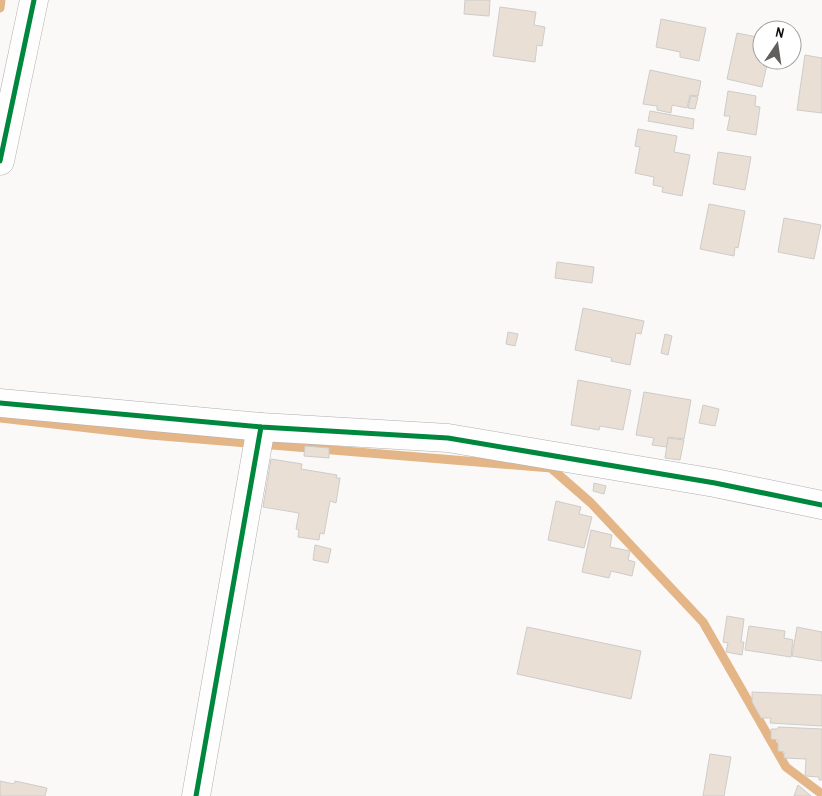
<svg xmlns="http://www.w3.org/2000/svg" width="822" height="796" viewBox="0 0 822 796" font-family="'Archivo Narrow',sans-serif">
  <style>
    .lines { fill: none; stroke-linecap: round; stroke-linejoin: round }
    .stream { stroke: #e4b687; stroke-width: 9 }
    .building { fill: #eadfd4; stroke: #cdccca }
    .minor-casing { stroke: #b0afae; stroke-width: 29 }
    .minor { stroke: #fefefe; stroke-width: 28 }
    .cycleway-casing { stroke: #fff; stroke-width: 8 }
    .cycleway { stroke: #00873e; stroke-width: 5 }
  </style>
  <rect width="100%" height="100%" fill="#fbf9f7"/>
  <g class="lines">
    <!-- stream -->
    <g class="stream">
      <path d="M0 8 1 0"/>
      <path d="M0 418 150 435 551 468 591 503 703 622 786 767 822 794"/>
    </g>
  </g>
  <!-- building -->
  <g class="building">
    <path d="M465 0H490L489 16 464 14Z"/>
    <path d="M500 7 536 12 534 25 545 27 542 46 537 45 535 62 493 56Z"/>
    <path d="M661 19 706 28 699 61 680 57V52L656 47Z"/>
    <path d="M737 33 762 38V60H768L762 87 727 79Z"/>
    <path d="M805 55 822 58V113L797 110Z"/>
    <path d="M650 70 701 81 698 96 690 95 687 108 672 105 671 113 657 110V106L643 104Z"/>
    <path d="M728 91 756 96 755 106 760 107 756 135 727 130 730 116H724Z"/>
    <path d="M691 96 698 97 695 109 688 108Z"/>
    <path d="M650 111 694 119 693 129 648 121Z"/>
    <path d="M638 129 677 136 674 152 690 155 682 196 662 192 663 187 653 185 654 177 635 173 640 147 635 146Z"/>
    <path d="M718 152 751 157 745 190 713 184Z"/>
    <path d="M709 204 745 211 738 248 735 247 734 256 700 249Z"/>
    <path d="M784 218 821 225 814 259 778 252Z"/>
    <path d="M557 262 594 267 592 283 555 278Z"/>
    <path d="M583 308 644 321 641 334 636 333 630 365 611 361 612 358 575 350Z"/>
    <path d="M508 332 518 334 515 346 506 344Z"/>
    <path d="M665 334 672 336 668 355 661 353Z"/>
    <path d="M578 380 631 390 623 430 600 426 599 430 571 425Z"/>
    <path d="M644 392 691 400 684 439 668 437 667 447 652 445 654 438 636 435Z"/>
    <path d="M703 405 719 409 715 426 699 423Z"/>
    <path d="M668 438 684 440 680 460 665 458Z"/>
    <path d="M305 446 329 448V458L304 456Z"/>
    <path d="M271 459 302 464 301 469 337 475 336 478H340L336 503 330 501 324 534 320 533 319 540 298 537 299 530 296 529 299 513 263 507Z"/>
    <path d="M594 483 606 486 604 494 593 491Z"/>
    <path d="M556 501 581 507 579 514 592 517 584 548 548 540Z"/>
    <path d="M591 530 612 535 610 547 630 551 628 560 635 562 632 576 611 571 609 578 582 572Z"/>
    <path d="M315 545 331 549 328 563 313 560Z"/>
    <path d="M727 616 744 619 741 642H744L742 655 726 652 728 643 723 642Z"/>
    <path d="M749 626 785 631 784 638 793 640 791 657 745 650Z"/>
    <path d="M527 627 641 651 631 699 517 674Z"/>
    <path d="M797 627 822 632V661L792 656Z"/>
    <path d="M752 692 822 695V726L770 723 771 718H761L752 702Z"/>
    <path d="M778 727 822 729V780H819V777L805 776 806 759 784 758V752L778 751V740L771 739V729H778Z"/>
    <path d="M710 754 731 757 724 796H703Z"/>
    <path d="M0 781 14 784 15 781 47 788 45 796H0Z"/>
    <path d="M798 785 811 796H794Z"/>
  </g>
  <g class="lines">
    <defs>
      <g id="minor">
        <path d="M0 161 34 0"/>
        <path d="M0 403 261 427 448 438 715 483 822 505"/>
        <path d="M196 796 261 427"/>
      </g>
    </defs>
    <!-- minor casing -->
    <use href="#minor" class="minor-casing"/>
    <!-- minor -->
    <use href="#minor" class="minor"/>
    <defs>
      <g id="cycleway">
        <path d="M0 161 34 0"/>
        <path d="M0 403 261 427 448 438 715 483 822 505"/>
        <path d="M196 796 261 427"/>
      </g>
    </defs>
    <!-- cycleway casing -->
    <use href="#cycleway" class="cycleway-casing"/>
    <!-- cycleway -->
    <use href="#cycleway" class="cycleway"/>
  </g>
  <!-- north arrow -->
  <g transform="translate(777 45) rotate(13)"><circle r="24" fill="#ffffff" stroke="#9f9f9e"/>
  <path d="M0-4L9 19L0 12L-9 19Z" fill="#62605f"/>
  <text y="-8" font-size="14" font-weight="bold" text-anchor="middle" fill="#0f0e0d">N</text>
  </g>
</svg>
